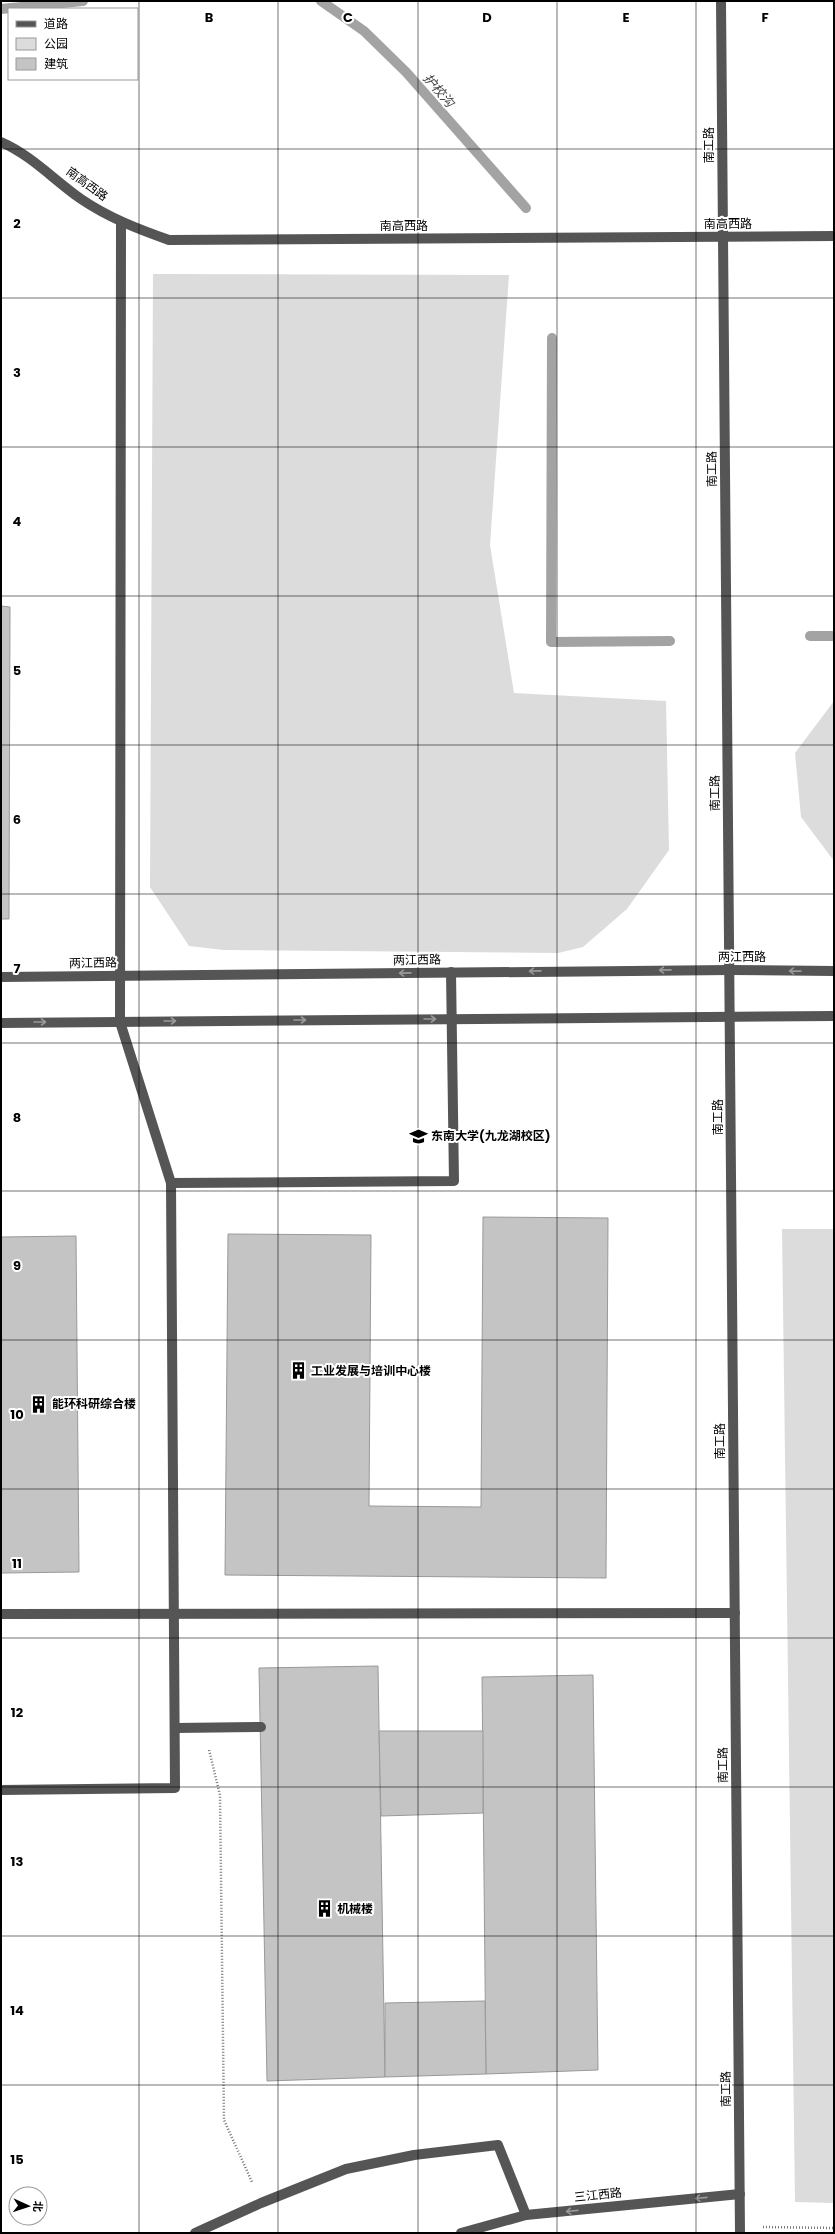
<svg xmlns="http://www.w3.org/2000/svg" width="835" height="2234" viewBox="0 0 835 2234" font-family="Poppins,'Noto Sans SC',sans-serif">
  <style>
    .green { fill: #dcdcdc }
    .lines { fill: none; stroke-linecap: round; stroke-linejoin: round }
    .stream { stroke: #a3a3a3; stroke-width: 10 }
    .building { fill: #c4c4c4; stroke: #999 }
    .path { stroke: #777; stroke-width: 2.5; stroke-dasharray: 1 2; stroke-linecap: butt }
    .minor { stroke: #555; stroke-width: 10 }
    .oneway { stroke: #999 }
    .grid { fill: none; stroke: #000; stroke-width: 1; stroke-opacity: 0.55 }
    .labels { text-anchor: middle; stroke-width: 4; stroke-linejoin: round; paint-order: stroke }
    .street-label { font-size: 12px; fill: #000; stroke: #fff }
    .poi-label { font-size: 12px; font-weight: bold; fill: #000; stroke: #fff; text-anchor: start }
    .water-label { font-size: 13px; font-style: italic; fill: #444; stroke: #fff }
    .grid-label { font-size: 13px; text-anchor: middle; font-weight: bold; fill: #000; stroke: #fff; stroke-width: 4; stroke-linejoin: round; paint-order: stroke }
  </style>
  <rect width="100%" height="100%" fill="#fff"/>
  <!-- green -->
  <g class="green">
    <path d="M153 274 509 275 490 545 514 693 666 701 669 850 627 909 583 947 558 953 224 950 189 946 150 887Z"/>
    <path d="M834 701V861L801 817 795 753Z"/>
    <path d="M782 1229H834V2203L795 2202Z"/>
  </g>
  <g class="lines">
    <!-- stream -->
    <g class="stream">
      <path d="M321 1 364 31 406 72 526 208"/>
      <path d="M1 9 83 1"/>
      <path d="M552 338 551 642 670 641"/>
      <path d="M810 636H834"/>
    </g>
  </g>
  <!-- building -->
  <g class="building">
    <path d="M1 606 10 607 9 919H1Z"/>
    <path d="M483 1217 608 1218 606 1578 225 1575 228 1234 371 1235 369 1506 481 1507Z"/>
    <path d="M76 1236 79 1572 1 1573V1237Z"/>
    <path d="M378 1666 385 2077 267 2081 259 1668Z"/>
    <path d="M593 1675 598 2070 486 2074 482 1677Z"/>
    <path d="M379 1731H483V1813L381 1816Z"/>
    <path d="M485 2001 486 2074 385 2077V2003Z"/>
  </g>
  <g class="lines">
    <!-- path -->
    <g class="path">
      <path d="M209 1750 220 1795 224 2120 252 2182"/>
      <path d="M763 2227 834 2228"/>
    </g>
    <!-- minor -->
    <g class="minor">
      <path d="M721 1 740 2233"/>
      <path d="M1 142C31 155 54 180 81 199 109 218 138 229 169 240L834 236"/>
      <path d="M1 977 730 970 834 971"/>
      <path d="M1 1023 834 1016"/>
      <path d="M171 1183 454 1181 451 972"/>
      <path d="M1 1614 735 1613"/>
      <path d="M175 1728 261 1727"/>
      <path d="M1 1790 175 1788 171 1183 120 1022 121 223"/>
      <path d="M195 2233 261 2203 346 2169 414 2155 498 2145 526 2215"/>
      <path d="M461 2233 526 2215 740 2194"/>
    </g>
  </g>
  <!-- one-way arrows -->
  <defs><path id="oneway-shaft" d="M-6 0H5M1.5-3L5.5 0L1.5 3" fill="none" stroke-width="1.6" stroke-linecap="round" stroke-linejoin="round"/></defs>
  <g class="oneway">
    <use href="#oneway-shaft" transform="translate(665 970) rotate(179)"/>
    <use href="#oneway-shaft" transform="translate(535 971) rotate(179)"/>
    <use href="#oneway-shaft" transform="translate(795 971) rotate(-179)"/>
    <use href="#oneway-shaft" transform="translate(405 973) rotate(179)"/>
    <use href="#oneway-shaft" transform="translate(430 1019)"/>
    <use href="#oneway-shaft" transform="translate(300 1020)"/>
    <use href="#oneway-shaft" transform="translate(170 1021)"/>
    <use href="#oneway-shaft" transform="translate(40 1022)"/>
    <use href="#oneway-shaft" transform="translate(701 2198) rotate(174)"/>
    <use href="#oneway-shaft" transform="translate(572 2211) rotate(174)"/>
  </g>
  <!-- grid -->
  <path class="grid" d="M139 1V2233M278 1V2233M418 1V2233M557 1V2233M696 1V2233M1 149H834M1 298H834M1 447H834M1 596H834M1 745H834M1 894H834M1 1043H834M1 1191H834M1 1340H834M1 1489H834M1 1638H834M1 1787H834M1 1936H834M1 2085H834"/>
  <!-- icons -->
  <defs>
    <symbol id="university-bare" viewBox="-9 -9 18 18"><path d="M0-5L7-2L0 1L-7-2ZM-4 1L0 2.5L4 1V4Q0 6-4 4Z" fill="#000" stroke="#fff" stroke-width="2.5" paint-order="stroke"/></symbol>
    <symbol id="building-bare" viewBox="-9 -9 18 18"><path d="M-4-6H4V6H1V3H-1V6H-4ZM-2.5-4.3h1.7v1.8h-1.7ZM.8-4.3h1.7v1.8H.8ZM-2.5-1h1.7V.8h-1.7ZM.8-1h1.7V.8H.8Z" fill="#000" stroke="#fff" stroke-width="2.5" paint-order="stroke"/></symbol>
  </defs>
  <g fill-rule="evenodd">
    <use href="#university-bare" x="406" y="1124" width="25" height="25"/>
    <use href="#building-bare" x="286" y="1358" width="25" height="25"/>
    <use href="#building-bare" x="26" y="1392" width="25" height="25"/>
    <use href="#building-bare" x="312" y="1896" width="25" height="25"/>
  </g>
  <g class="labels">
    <!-- street labels -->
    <g class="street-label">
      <text transform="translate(709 145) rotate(-90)" y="4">南工路</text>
      <text transform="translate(87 184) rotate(36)" y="4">南高西路</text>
      <text x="728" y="228">南高西路</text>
      <text x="404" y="230">南高西路</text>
      <text transform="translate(712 469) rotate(-91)" y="4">南工路</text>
      <text transform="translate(715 793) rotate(-91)" y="4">南工路</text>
      <text x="742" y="961">两江西路</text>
      <text transform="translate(417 960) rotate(-1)" y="4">两江西路</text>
      <text transform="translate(93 963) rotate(-1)" y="4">两江西路</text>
      <text transform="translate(718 1117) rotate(-90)" y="4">南工路</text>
      <text transform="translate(720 1441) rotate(-90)" y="4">南工路</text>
      <text transform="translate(723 1765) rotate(-91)" y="4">南工路</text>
      <text transform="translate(726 2089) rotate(-91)" y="4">南工路</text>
      <text transform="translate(598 2195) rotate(-6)" y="4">三江西路</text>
    </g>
    <!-- poi labels -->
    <g class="poi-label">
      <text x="431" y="1140">东南大学(九龙湖校区)</text>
      <text x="311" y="1375">工业发展与培训中心楼</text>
      <text x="52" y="1408">能环科研综合楼</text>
      <text x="337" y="1913">机械楼</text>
    </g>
    <!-- water labels -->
    <g class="water-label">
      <text transform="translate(439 90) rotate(49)" y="5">护校沟</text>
    </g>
  </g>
  <g class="grid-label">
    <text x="209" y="22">B</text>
    <text x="348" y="22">C</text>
    <text x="487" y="22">D</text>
    <text x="626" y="22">E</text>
    <text x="765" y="22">F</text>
    <text x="17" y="228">2</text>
    <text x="17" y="377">3</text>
    <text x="17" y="526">4</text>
    <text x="17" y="675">5</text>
    <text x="17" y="824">6</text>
    <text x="17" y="973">7</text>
    <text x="17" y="1122">8</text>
    <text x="17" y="1270">9</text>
    <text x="17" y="1419">10</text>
    <text x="17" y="1568">11</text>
    <text x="17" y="1717">12</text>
    <text x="17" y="1866">13</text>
    <text x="17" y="2015">14</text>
    <text x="17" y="2164">15</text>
  </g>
  <!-- border -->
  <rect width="835" height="2234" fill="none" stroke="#000000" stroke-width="4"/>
  <!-- legend -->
  <rect x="8" y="8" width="130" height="72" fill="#ffffff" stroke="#999999"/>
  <rect x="16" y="21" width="20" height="6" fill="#555555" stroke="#999999"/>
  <text x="44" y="28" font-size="12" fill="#000000">道路</text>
  <rect x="16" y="38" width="20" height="12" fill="#dcdcdc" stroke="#999999"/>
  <text x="44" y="48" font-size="12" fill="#000000">公园</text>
  <rect x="16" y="58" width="20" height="12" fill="#c4c4c4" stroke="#999999"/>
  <text x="44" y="68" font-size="12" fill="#000000">建筑</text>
  <!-- north arrow -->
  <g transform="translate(28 2206) rotate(93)"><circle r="19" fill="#ffffff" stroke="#999999"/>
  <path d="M0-3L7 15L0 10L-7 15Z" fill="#000000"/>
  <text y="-6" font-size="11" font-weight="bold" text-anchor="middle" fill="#000000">北</text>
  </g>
</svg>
